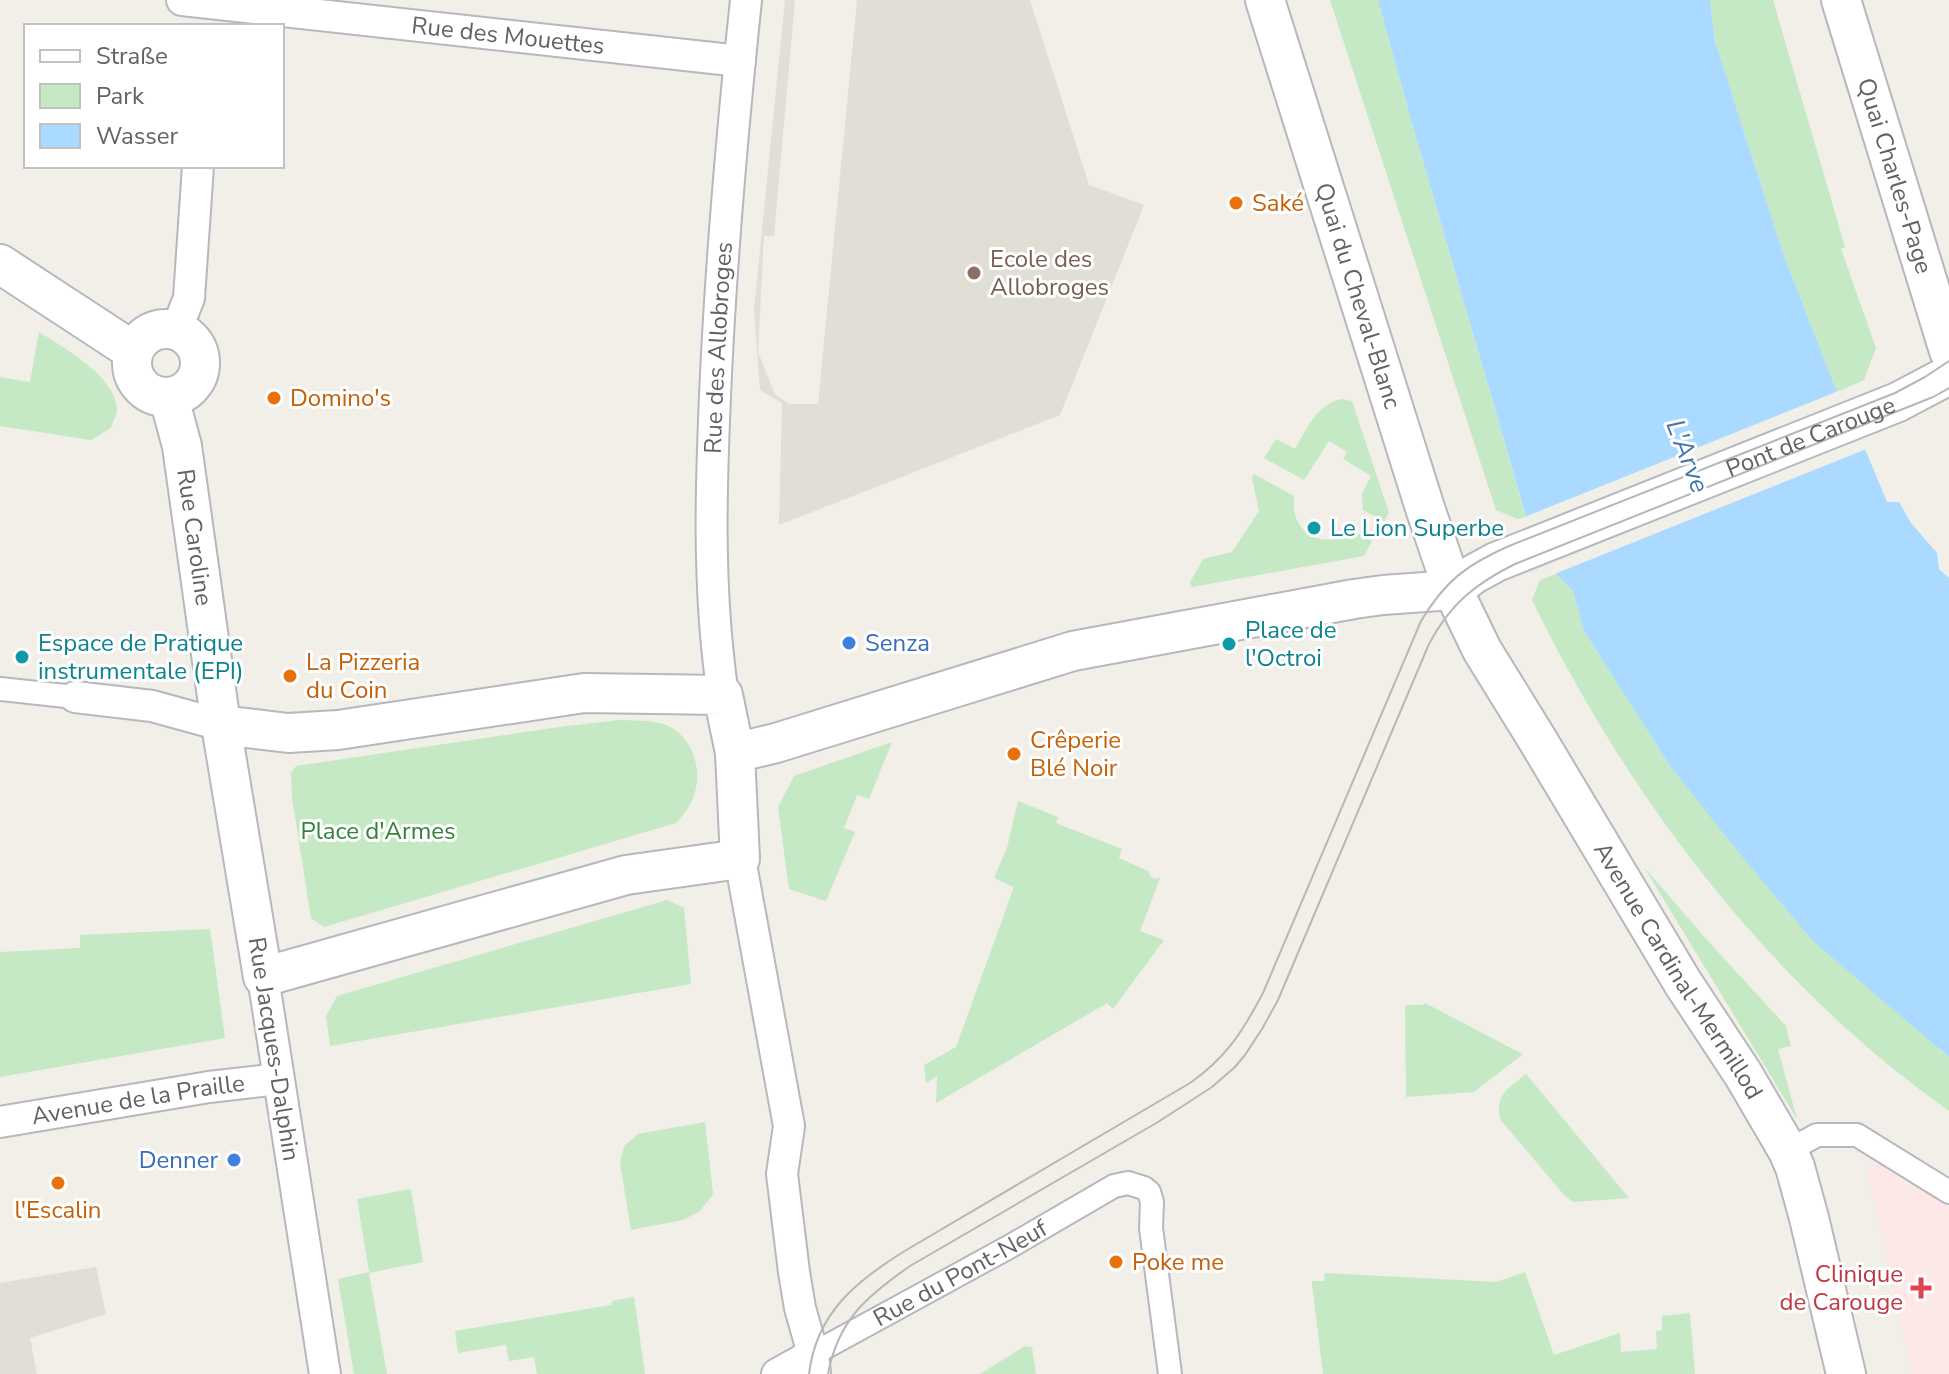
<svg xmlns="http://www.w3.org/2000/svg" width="1949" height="1374" viewBox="0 0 1949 1374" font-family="'Nunito Sans',sans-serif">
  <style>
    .education { fill: #e1ded6 }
    .medical { fill: #fce8e6 }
    .green { fill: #c5e8c5 }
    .water { fill: #aadaff }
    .pier { fill: #f1efe8 }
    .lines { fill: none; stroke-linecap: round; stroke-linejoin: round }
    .pedestrian-casing { stroke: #b5b8bc; stroke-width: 26 }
    .minor-casing { stroke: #b5b8bc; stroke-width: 34 }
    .tertiary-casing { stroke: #b5b8bc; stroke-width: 42 }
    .pedestrian { stroke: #fff; stroke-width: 22 }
    .minor { stroke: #fff; stroke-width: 30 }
    .tertiary { stroke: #fff; stroke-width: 38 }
    .tram { stroke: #b6b7b8; stroke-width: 2 }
    .food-dot { fill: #e8710a; stroke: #fff; stroke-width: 3 }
    .education-dot { fill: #8d6e63; stroke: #fff; stroke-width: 3 }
    .culture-dot { fill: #0f9aa8; stroke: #fff; stroke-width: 3 }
    .shop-dot { fill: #3f7fe0; stroke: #fff; stroke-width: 3 }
    .health-dot { fill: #e0444e; stroke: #fff; stroke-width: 3 }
    .labels { text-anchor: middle; stroke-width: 6; stroke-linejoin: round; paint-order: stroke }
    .street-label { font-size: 24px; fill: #5f6368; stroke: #fff }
    .food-label { font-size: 24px; fill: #c56008; stroke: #fff; text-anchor: start }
    .education-label { font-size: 24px; fill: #785e54; stroke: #fff; text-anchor: start }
    .culture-label { font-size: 24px; fill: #0d838f; stroke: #fff; text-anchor: start }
    .shop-label { font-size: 24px; fill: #366cbe; stroke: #fff; text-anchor: start }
    .park-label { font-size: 24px; fill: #348238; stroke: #fff }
    .health-label { font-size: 24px; fill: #be3a42; stroke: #fff; text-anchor: end }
    .water-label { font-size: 26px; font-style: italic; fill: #4174aa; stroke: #fff }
  </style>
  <rect width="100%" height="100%" fill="#f1efe8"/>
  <!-- education -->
  <g class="education">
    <path d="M785 0H795L774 236H764L758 352 775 394 789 404H818L857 0H1030L1089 185 1144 205 1060 415 779 525 782 403 760 390 754 310Z"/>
    <path d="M96 1267 106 1314 30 1338 37 1374H0V1283Z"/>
  </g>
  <!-- medical -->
  <path class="medical" d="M1880 1162 1949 1202V1374H1912L1867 1170Z"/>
  <!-- green -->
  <g class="green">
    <path d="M1330 0H1378L1413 127 1526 517 1517 519 1496 510Z"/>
    <path d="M1710 0H1773L1845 247 1841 249 1876 348 1864 380 1837 392 1784 256 1715 42Z"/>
    <path d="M39 332C64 348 117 377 117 410 117 415 112 423 111 428L91 440 0 426V377L30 382Z"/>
    <path d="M1341 399 1352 401 1389 513 1384 521 1363 510 1362 494 1371 476 1343 459 1347 452 1329 441 1304 480 1264 458 1276 439 1295 449C1307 429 1316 405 1341 399Z"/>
    <path d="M1254 474 1294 496C1289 533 1324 552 1353 531L1372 541 1364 556 1192 587 1190 582 1203 559 1232 552 1259 511 1252 478Z"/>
    <path d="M1556 574 1573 591 1584 631 1670 766 1941 1051 1949 1057V1111C1769 984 1628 797 1532 600L1540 580Z"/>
    <path d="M619 720C637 721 659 719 674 729 699 747 704 783 688 808 685 813 680 818 676 823L324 927 311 918 292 798 291 773 296 766 559 727Z"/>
    <path d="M892 742 869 799 857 795 844 828 855 832 826 901 789 889 778 807 794 776Z"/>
    <path d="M1018 801 1058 817 1056 823 1122 849 1119 858 1148 871 1150 876 1155 879 1160 878 1140 931 1164 940 1113 1009 1107 1003 936 1103 937 1076 926 1083 924 1065 956 1047 1014 887 994 878 1007 848Z"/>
    <path d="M1644 867 1707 940 1786 1026 1791 1046 1778 1049 1797 1119Z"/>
    <path d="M667 900 684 908 691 984 330 1046 326 1016 337 996Z"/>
    <path d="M210 929 225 1038 0 1077V952L80 948V935Z"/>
    <path d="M1425 1003 1509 1047 1523 1054 1474 1092 1406 1097 1405 1005H1423Z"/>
    <path d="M1526 1074 1629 1198 1573 1202 1564 1195 1500 1119C1495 1094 1509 1088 1526 1074Z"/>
    <path d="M705 1122 713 1194 700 1211 683 1220 631 1230 620 1163 624 1146 638 1134Z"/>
    <path d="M411 1189 423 1262 369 1273 387 1374H354L338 1279 369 1272 357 1199Z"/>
    <path d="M1525 1272 1554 1355 1620 1333 1621 1352 1657 1349 1656 1331 1662 1330V1316L1690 1313 1695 1374H1323L1312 1284V1281H1324L1325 1273 1496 1282Z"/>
    <path d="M634 1297 645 1374H537L534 1357 509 1361 506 1345 458 1353 455 1331 611 1305 612 1301Z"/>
    <path d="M1025 1346 1032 1347 1036 1374H980Z"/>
  </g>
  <!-- water -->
  <path class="water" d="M1378 0H1710L1715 42 1784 256 1837 392 1865 449 1887 502H1899L1911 523 1937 553 1939 569 1949 578V1057L1814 942 1744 859 1670 766 1584 631 1573 591 1556 574 1526 516 1413 127Z"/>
  <!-- pier -->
  <path class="pier" d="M1841 390 1869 448 1552 575 1522 518Z"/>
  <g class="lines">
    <defs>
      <g id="pedestrian">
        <path d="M0 689 75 697"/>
        <path d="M1788 1151 1817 1135H1857L1949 1192"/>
        <path id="s1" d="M813 1354 1009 1247 1114 1186 1128 1183 1144 1188 1149 1192 1152 1202 1151 1228 1170 1374"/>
      </g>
      <g id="minor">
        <path id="s2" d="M182 0 740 61"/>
        <path d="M176 331 189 298 198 166"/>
        <path id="s3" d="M723 695C707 588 711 481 716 374 722 249 733 124 746 0"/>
        <path d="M75 697 152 706 221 725"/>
        <path d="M740 859 789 1126 782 1174 794 1272 800 1308 813 1354 815 1374"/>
        <path d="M263 977 325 1374"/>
        <path id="s4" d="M0 1122 209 1087 278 1079"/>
        <path d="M777 1374 813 1354"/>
      </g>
      <g id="tertiary">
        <path id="s5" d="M1265 0 1425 508 1453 590 1482 650 1537 739 1683 983 1743 1074 1788 1151 1795 1167 1809 1218 1846 1374"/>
        <path id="s6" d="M1841 0 1949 351"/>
        <path d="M0 264 133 351"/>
        <circle cx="166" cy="363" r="34"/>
        <path id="s7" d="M169 398 182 446 221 725 263 977 626 875 740 859 735 753 723 695 584 693 338 730 288 733 221 725"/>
        <path id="s8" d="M1453 590 1474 574 1496 562 1898 402 1949 375"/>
        <path d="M735 753 776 743 1073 651 1354 599 1383 595 1453 590"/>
      </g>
    </defs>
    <!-- pedestrian casing -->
    <use href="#pedestrian" class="pedestrian-casing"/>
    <!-- minor casing -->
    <use href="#minor" class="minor-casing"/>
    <!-- tertiary casing -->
    <use href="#tertiary" class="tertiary-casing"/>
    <!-- pedestrian -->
    <use href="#pedestrian" class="pedestrian"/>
    <!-- minor -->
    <use href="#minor" class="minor"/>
    <!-- tertiary -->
    <use href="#tertiary" class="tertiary"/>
    <!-- tram -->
    <g class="tram">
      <path d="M809 1374C816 1314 855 1282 903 1252L1190 1083C1226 1058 1243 1031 1263 993L1421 621C1445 581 1466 565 1509 546L1895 393 1925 377 1949 361"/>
      <path d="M828 1374C838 1320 867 1296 910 1266L1158 1122 1212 1087 1235 1067 1245 1055 1262 1029 1278 1000 1429 644C1450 604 1475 584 1515 564L1933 397 1949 388"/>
    </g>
  </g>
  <!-- markers -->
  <g class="food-dot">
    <circle cx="1236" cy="203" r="8"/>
    <circle cx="274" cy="398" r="8"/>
    <circle cx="290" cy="676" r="8"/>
    <circle cx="1014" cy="754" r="8"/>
    <circle cx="58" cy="1183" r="8"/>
    <circle cx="1116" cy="1262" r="8"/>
  </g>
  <circle class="education-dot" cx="974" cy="273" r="8"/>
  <g class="culture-dot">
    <circle cx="1314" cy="528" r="8"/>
    <circle cx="1229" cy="644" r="8"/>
    <circle cx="22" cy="657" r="8"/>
  </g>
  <g class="shop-dot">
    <circle cx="849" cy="643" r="8"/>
    <circle cx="234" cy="1160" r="8"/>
  </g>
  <path class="health-dot" d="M1917 1276h8v8h8v8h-8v8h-8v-8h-8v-8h8z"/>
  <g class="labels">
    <!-- street labels -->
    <g class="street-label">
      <text dy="8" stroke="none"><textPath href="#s2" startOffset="328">Rue des Mouettes</textPath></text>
      <text dy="8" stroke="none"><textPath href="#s6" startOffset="184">Quai Charles-Page</textPath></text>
      <text dy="8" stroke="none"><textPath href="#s5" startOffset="310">Quai du Cheval-Blanc</textPath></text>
      <text dy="8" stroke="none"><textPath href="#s3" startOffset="348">Rue des Allobroges</textPath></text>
      <text dy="8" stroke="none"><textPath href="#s8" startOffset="390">Pont de Carouge</textPath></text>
      <text dy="8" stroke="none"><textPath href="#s7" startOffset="142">Rue Caroline</textPath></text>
      <text dy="8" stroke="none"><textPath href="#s5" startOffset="1062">Avenue Cardinal-Mermillod</textPath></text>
      <text transform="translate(274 1049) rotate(81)" y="8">Rue Jacques-Dalphin</text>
      <text dy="8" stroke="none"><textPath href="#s4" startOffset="140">Avenue de la Praille</textPath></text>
      <text dy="8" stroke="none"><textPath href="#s1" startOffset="168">Rue du Pont-Neuf</textPath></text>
    </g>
    <!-- food labels -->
    <g class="food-label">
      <text x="1252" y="211">Saké</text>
      <text x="290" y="406">Domino's</text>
      <text x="306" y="670">La Pizzeria<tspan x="306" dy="28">du Coin</tspan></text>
      <text x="1030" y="748">Crêperie<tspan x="1030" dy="28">Blé Noir</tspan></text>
      <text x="58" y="1218" text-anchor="middle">l'Escalin</text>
      <text x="1132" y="1270">Poke me</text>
    </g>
    <!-- education labels -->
    <g class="education-label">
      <text x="990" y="267">Ecole des<tspan x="990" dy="28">Allobroges</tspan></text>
    </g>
    <!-- culture labels -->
    <g class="culture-label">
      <text x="1330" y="536">Le Lion Superbe</text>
      <text x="1245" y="638">Place de<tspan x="1245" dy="28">l'Octroi</tspan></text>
      <text x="38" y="651">Espace de Pratique<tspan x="38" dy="28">instrumentale (EPI)</tspan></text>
    </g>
    <!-- shop labels -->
    <g class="shop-label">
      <text x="865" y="651">Senza</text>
      <text x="218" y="1168" text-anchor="end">Denner</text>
    </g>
    <!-- park labels -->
    <g class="park-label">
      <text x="378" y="839">Place d'Armes</text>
    </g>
    <!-- health labels -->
    <g class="health-label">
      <text x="1903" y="1282">Clinique<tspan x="1903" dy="28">de Carouge</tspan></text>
    </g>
    <!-- water labels -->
    <g class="water-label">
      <text transform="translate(1688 456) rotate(69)" y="9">L'Arve</text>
    </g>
  </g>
  <!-- legend -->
  <rect x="24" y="24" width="260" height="144" fill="#ffffff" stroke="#bfc1c3" stroke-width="2"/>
  <rect x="40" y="50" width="40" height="12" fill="#ffffff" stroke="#bfc1c3" stroke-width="2"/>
  <text x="96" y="64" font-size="24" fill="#5f6368">Straße</text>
  <rect x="40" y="84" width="40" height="24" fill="#c5e8c5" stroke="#bfc1c3" stroke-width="2"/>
  <text x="96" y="104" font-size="24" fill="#5f6368">Park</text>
  <rect x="40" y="124" width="40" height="24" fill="#aadaff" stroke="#bfc1c3" stroke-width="2"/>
  <text x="96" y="144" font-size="24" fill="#5f6368">Wasser</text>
</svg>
